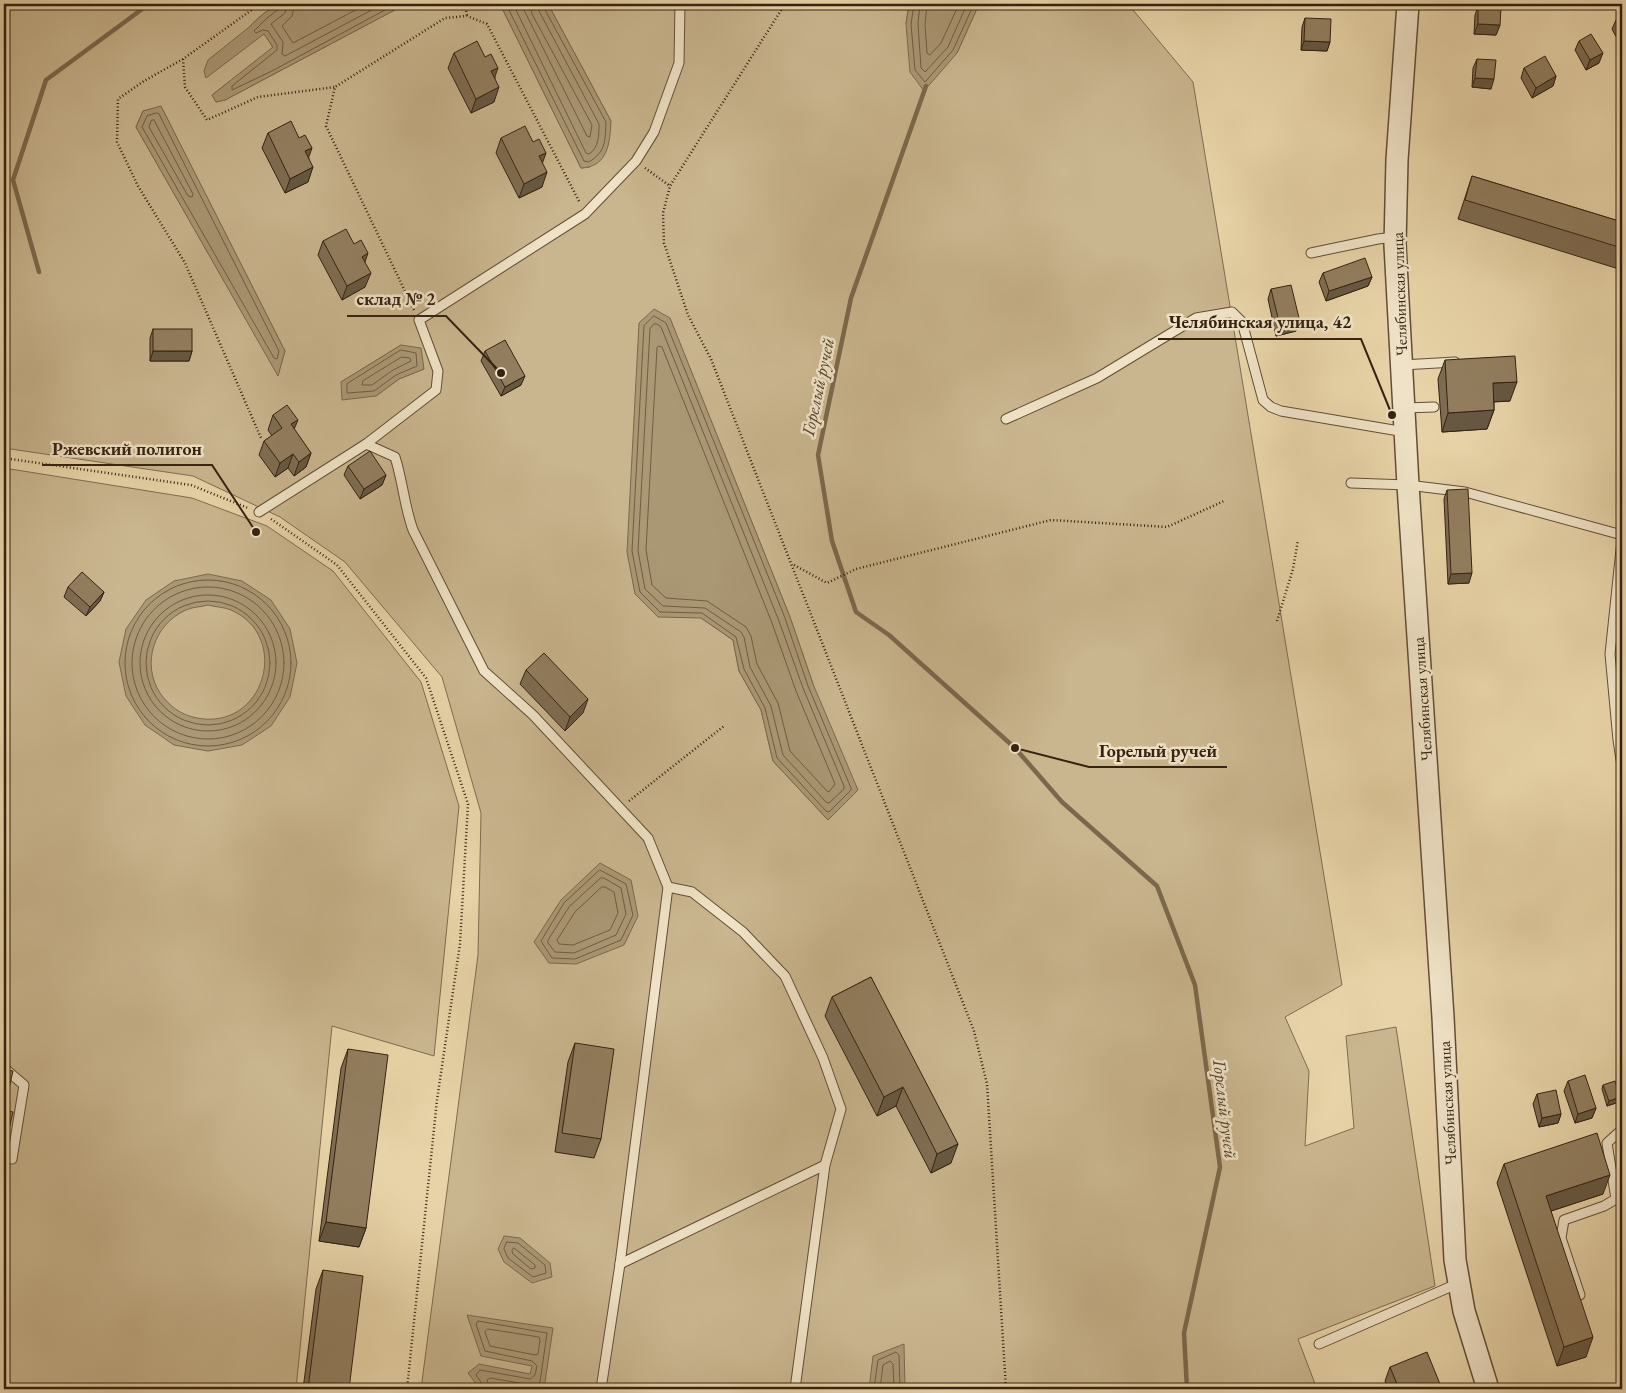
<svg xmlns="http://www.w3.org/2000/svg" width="1626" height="1393" viewBox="0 0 1626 1393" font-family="'EB Garamond',serif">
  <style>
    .green { fill: #c9b58e; stroke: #7f6c50; fill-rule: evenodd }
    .water { fill: #aa9774; stroke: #7b684c; fill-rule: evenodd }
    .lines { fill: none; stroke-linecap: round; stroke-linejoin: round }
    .shore { stroke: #705c42; stroke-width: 1 }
    .stream { stroke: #7b684c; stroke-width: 4.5 }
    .service-casing { stroke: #624e36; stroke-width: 11 }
    .tertiary-casing { stroke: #624e36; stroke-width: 24 }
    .path { stroke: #352211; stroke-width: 2.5; stroke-dasharray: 1 2.5; stroke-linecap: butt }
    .service { stroke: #efe2c6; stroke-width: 9 }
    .tertiary { stroke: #efe2c6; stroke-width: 21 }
    .wall { fill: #7e6c52; stroke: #352211 }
    .shaded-wall { fill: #665842; stroke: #352211 }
    .building { fill: #927e5f; stroke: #352211 }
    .labels { text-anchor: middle; stroke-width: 5; stroke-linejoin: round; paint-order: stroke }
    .street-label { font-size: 16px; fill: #352211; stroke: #efe2c6 }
    .water-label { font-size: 18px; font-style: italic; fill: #58452f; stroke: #efe2c6 }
    .leader { fill: none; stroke: #352211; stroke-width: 2 }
    .callout-dot { fill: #352211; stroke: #efe2c6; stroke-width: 2 }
    .callout-label { font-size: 18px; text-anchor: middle; font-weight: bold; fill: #352211; stroke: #efe2c6; stroke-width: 5; stroke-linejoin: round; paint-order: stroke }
  </style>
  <rect width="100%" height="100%" fill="#e7d3a7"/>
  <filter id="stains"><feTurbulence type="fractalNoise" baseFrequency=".004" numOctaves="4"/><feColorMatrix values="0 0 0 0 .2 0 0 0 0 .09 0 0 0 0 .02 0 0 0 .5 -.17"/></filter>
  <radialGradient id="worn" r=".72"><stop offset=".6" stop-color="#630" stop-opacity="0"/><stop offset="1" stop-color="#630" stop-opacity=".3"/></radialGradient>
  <!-- green -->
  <g class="green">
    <path d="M4 4H279L263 14 248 28 265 34 273 48 212 95 216 102 225 100 406 4H500L581 168 590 167 611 121 548 4H909L906 24 957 53 979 4H1128L1193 82 1342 985 1285 1017 1309 1071 1305 1146 1354 1128 1346 1036 1396 1027 1435 1286 1298 1339 1317 1389H421L478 955 481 813 442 677 345 562 280 517 193 476 4 448ZM161 107 285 351 278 375 136 127 143 111ZM670 319 790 617 813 684 828 820 773 761 761 710 739 671 733 640 701 618ZM401 345 424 369 399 379 376 396 341 382Z"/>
    <path d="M4 468 192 498 267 526 333 571 421 682 459 806 434 1056 332 1026 296 1389H4Z"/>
  </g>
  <!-- water -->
  <g class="water">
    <path d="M279 4H406L225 100 216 102 212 95 273 47 264 34 206 78 204 71 208 60 248 28 263 14Z"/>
    <path d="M500 4H548L611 121C610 143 608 167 581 168Z"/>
    <path d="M909 4H979L957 53 924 91 910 72 906 24Z"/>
    <path d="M161 106 285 351 278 376 136 127 143 111Z"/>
    <path d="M654 309 670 318 790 617 813 684 858 790 828 820 773 761 761 710 739 671 733 640 701 618 658 617 635 594 627 552 639 323Z"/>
    <path d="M401 345 421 348 424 369 399 379 376 396 342 400 341 382Z"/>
    <path d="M208 574 242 581 271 600 290 629 297 663 290 697 271 726 242 745 208 751 174 745 145 725 126 696 119 662 126 629 146 600 174 581ZM208 605C215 607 224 607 231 610 292 637 264 731 197 718 181 715 169 706 160 693 141 664 154 624 186 610 192 607 201 607 208 605Z"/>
    <path d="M600 863 631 880 638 916 624 945 576 964 549 963 534 942 561 900Z"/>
    <path d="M504 1236 520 1238 550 1263 552 1277 532 1283 504 1262 498 1249Z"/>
    <path d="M467 1315 553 1328 544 1389H480L468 1373 479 1364 530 1374 532 1366 481 1356Z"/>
    <path d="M904 1344 905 1389H869L873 1356Z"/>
  </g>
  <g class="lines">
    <!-- shore -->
    <g class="shore">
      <path d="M281 4 279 9 267 18 254 31 256 33 263 30 268 31 277 45V50L232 86V90L272 71 396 4"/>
      <path d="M287 4 285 13 271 24 283 42 282 54 285 56 383 4"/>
      <path d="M295 4 292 16 282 26 293 43 367 4"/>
      <path d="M506 4 584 161 589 162C606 151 605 142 606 122L544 8V4"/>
      <path d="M513 4 586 153 589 154C599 148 599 134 599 124L539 11 537 4"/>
      <path d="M521 4 587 136 590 137 592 125 532 14 530 4"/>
      <path d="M914 4 911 24 915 70 925 82 953 50 974 4"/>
      <path d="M920 4 918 24 921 68 925 72 948 47 967 4"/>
      <path d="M927 4 925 25 927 53 930 55 941 43 959 4"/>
      <path d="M157 113 159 114 279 351 277 359 274 358 142 127 147 116Z"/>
      <path d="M154 120 193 194 192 197 188 196 149 127 151 121Z"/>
      <path d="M654 316 666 323 785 618 808 686 851 788V790L829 812 826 811 777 758 765 708 744 669 736 637 702 613 660 612 640 592 632 551 644 326Z"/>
      <path d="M654 324H657L661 327 779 621 803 688 844 786V789L829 803 826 802 783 755 771 706 750 667 744 637 741 632 705 608 663 606 645 589 638 551 650 329Z"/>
      <path d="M659 346 662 347 772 623 796 691 835 784 829 792 827 791 790 751 778 703 757 664 751 636 746 627 707 601 666 598 652 585 646 550 657 348Z"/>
      <path d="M401 350 416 353 417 366 396 375 374 391 347 393V384Z"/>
      <path d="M402 357 410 358 411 361 393 370 372 385H362L363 381Z"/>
      <circle cx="208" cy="663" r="83"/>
      <circle cx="208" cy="663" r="76"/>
      <circle cx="208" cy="663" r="68"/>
      <circle cx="208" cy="663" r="62"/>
      <path d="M600 870 626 884 633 915 621 940 575 959 552 958 541 941 564 903Z"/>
      <path d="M601 878H604L621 888 626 914 616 935 574 953 555 952 548 943V940L569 907Z"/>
      <path d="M602 887H605L614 892 618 913 610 930 573 945 559 944 557 940 575 912Z"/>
      <path d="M507 1242 518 1243 545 1265 546 1273 533 1277 508 1258 504 1249Z"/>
      <path d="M514 1248 535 1265V1268L531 1269 513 1254 512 1251Z"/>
      <path d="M488 1329 539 1337 540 1340 538 1354 535 1355 490 1346 485 1332Z"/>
      <path d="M483 1389V1385L476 1375 480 1370 530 1379 535 1375 537 1366 532 1361 485 1351 476 1324 478 1321 547 1333 539 1389"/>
      <path d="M490 1389 487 1380 490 1378 531 1385 533 1389"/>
      <path d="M874 1389 878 1360 896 1352 899 1355 900 1389"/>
      <path d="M880 1389 883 1365 890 1361 893 1364 894 1389"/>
    </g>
    <!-- stream -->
    <g class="stream">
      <path d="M926 86 851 298 818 455 832 541 856 612 889 635 1015 748 1062 802 1157 886 1195 985 1220 1167 1184 1333 1187 1389"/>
      <path d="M39 272 13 180 46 80 149 4"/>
    </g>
    <defs>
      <g id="service">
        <path d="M1311 253 1378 239 1395 237"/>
        <path d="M1402 365 1455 362"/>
        <path d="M1405 408 1434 407"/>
        <path d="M1006 419 1097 378 1196 318 1232 312 1242 322 1263 400 1271 407 1281 411 1405 432"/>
        <path d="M366 444 436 390 438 371 419 320 585 214 636 161 654 132 679 63 680 4"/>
        <path d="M1351 483 1408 485 1465 492 1622 535"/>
        <path d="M259 512 366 444 395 457C403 482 404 505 413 530L484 671 533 715 648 838 668 887 620 1264 601 1389"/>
        <path d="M1622 540 1610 654 1618 740 1622 766"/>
        <path d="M4 1068 24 1085 12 1159"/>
        <path d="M620 1264 825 1165 841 1109 823 1058 785 976 743 932 692 892 668 887"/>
        <path d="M1580 1295 1561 1238 1564 1220 1604 1206 1616 1199 1607 1143 1618 1133 1622 1132"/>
        <path d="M1319 1344 1459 1283"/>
        <path d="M795 1389 825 1165"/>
      </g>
      <path id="tertiary" d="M1408 4 1397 160 1395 245 1408 485 1443 1017 1455 1260 1464 1311 1488 1389"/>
    </defs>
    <!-- service casing -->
    <use href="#service" class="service-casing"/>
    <!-- tertiary casing -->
    <use href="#tertiary" class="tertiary-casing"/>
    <!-- path -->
    <g class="path">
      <path d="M260 4 183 59 144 81 118 99 117 142 138 186 185 263 261 438"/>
      <path d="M465 4 467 16"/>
      <path d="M785 4 670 186 663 213 664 243 688 315 711 359 974 1031 987 1084 1006 1389"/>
      <path d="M183 59 185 87 207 120 258 97 335 87"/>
      <path d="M645 168 670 186"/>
      <path d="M414 310 326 126 335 87 445 18 467 16 487 24 580 203"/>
      <path d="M4 458 191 485 248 508"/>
      <path d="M271 519 337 565 426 678 468 804 460 944 437 1100 407 1389"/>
      <path d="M794 565 827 583 856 569 1051 520 1167 527 1224 501"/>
      <path d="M1277 621 1293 569 1298 540"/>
      <path d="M629 801 724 726"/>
    </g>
    <!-- service -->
    <use href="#service" class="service"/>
    <!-- tertiary -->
    <use href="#tertiary" class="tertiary"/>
  </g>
  <!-- wall -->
  <g class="wall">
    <path d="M1478 6 1500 25 1496 35 1474 34 1475 15Z"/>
    <path d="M1622 16V48L1612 29 1616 20Z"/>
    <path d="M1305 18 1330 42 1327 51 1301 50 1302 27Z"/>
    <path d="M1579 41 1599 63 1586 70 1575 50Z"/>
    <path d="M454 53 485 57 495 77 494 102 471 113 448 68Z"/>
    <path d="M1477 59 1491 89 1472 87 1473 68Z"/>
    <path d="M1524 68 1556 76 1553 86 1532 98 1521 78Z"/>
    <path d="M268 133 309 158 308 182 285 193 262 148Z"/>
    <path d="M501 138 542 162V187L519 198 496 153Z"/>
    <path d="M1472 176 1622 222V270L1458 219Z"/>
    <path d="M323 241 354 244 365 263V287L342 300 318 255Z"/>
    <path d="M1323 273 1372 277 1368 286 1326 301 1319 282Z"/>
    <path d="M1271 289 1300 322 1296 331 1276 336 1268 299Z"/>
    <path d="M153 329 192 351 189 361H150V338Z"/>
    <path d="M485 351 521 385 501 396 481 361Z"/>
    <path d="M1445 360 1510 401 1494 402V410L1487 429 1442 432 1438 379Z"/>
    <path d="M273 415 294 429 311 453 306 467 294 476 288 468 275 477 259 455 264 441 272 436 268 430Z"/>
    <path d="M348 466 386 475 382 485 360 499 344 475Z"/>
    <path d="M1447 490 1469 583 1448 584 1444 499Z"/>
    <path d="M68 587 104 592 100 601 86 616 64 597Z"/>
    <path d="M526 670 583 713 565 731 520 684Z"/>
    <path d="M871 977 951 1163 931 1173 896 1106 877 1116 825 1016 832 997Z"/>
    <path d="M1622 988V1002L1620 994Z"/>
    <path d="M575 1043 601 1139 594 1158 555 1152 568 1062Z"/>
    <path d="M348 1049 366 1228 359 1247 319 1241 341 1068Z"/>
    <path d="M1568 1081 1596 1108 1592 1118 1575 1123 1564 1091Z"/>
    <path d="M1603 1085 1620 1097 1619 1102 1607 1106 1602 1089Z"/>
    <path d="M1537 1094 1561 1114 1558 1123 1539 1127 1533 1104Z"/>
    <path d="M1622 1132V1159L1617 1146Z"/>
    <path d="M1504 1164 1603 1194 1551 1211 1586 1357 1557 1366 1497 1183Z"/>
    <path d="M323 1270 349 1389H303L316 1289Z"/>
    <path d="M1390 1367 1442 1389H1388L1385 1381Z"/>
  </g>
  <!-- shaded-wall -->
  <g class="shaded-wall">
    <path d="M1478 24 1500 25 1496 35 1474 34Z"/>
    <path d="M1304 41 1330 42 1327 51 1301 50Z"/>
    <path d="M1603 53 1599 63 1586 70 1590 60Z"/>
    <path d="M498 68 493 82 491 71Z"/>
    <path d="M1556 76 1553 86 1532 98 1536 88Z"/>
    <path d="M1475 78 1494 79 1491 89 1472 87Z"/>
    <path d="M499 87 494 102 471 113 476 99Z"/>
    <path d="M312 148 307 162 305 151Z"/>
    <path d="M546 153 541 167 539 156Z"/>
    <path d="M313 167 308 182 285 193 290 179Z"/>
    <path d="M547 172 542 187 519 198 524 184Z"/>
    <path d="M368 253 363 268 362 257Z"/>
    <path d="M371 273 365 287 342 300 347 286Z"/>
    <path d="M1372 277 1368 286 1326 301 1329 291Z"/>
    <path d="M1300 322 1296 331 1276 336 1280 326Z"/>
    <path d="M153 351H192L189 361H150Z"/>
    <path d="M525 376 521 385 501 396 505 387Z"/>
    <path d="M1517 382 1510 401 1486 402 1493 383Z"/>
    <path d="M1494 410 1487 429 1442 432 1448 413Z"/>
    <path d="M298 420 292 434 291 424Z"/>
    <path d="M311 453 306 467 294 476 299 462Z"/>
    <path d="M293 454 288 468 275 477 280 463Z"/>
    <path d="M386 475 382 485 360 499 364 489Z"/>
    <path d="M1472 573 1469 583 1448 584 1451 574Z"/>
    <path d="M104 592 100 601 86 616 90 607Z"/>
    <path d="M588 699 583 713 565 731 570 717Z"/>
    <path d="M903 1087 896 1106 877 1116 884 1097Z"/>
    <path d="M1620 1097 1619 1102 1607 1106 1609 1101Z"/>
    <path d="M1596 1108 1592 1118 1575 1123 1578 1114Z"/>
    <path d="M1561 1114 1558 1123 1539 1127 1542 1118Z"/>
    <path d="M958 1144 951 1163 931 1173 937 1154Z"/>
    <path d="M1610 1175 1603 1194 1539 1215 1546 1196Z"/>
    <path d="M326 1222 366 1228 359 1247 319 1241Z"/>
    <path d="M1593 1337 1586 1357 1557 1366 1564 1347Z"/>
  </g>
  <!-- building -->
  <g class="building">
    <path d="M1478 6 1501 7 1500 25 1478 24Z"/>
    <path d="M1622 16V32L1616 20Z"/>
    <path d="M1305 18 1331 19 1330 42 1304 41Z"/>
    <path d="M1591 34 1603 53 1590 60 1579 41Z"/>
    <path d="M477 41 485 57 491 54 498 68 491 71 499 87 476 99 454 53Z"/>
    <path d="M1545 56 1556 76 1536 88 1524 68Z"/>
    <path d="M1477 59 1496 60 1494 79 1475 78Z"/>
    <path d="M291 121 299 138 305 135 312 148 305 151 313 167 290 179 268 133Z"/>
    <path d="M525 126 533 142 539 139 546 153 539 156 547 172 524 184 501 138Z"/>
    <path d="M1472 176 1622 222V248L1465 200Z"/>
    <path d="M346 229 354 244 361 240 368 253 362 257 371 273 347 286 323 241Z"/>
    <path d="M1365 258 1372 277 1329 291 1323 273Z"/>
    <path d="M1291 285 1300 322 1280 326 1271 289Z"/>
    <rect x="153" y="329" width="39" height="22"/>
    <path d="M505 340 525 376 505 387 485 351Z"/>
    <path d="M1515 356 1517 382 1493 383 1494 410 1448 413 1445 360Z"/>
    <path d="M287 405 298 420 291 424 311 453 299 462 293 454 280 463 264 441 282 428 273 415Z"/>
    <path d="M370 451 386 475 364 489 348 466Z"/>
    <path d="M1468 489 1472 573 1451 574 1447 490Z"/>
    <path d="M82 572 104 592 90 607 68 587Z"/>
    <path d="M544 653 588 699 570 717 526 670Z"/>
    <path d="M871 977 958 1144 937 1154 903 1087 884 1097 832 997Z"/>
    <path d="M575 1043 614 1049 601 1139 562 1133Z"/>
    <path d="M348 1049 388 1055 366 1228 326 1222Z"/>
    <path d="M4 1069 13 1071 4 1110 13 1112 4 1152Z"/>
    <path d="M1585 1075 1596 1108 1578 1114 1568 1081Z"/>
    <path d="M1615 1081 1620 1097 1609 1101 1603 1085Z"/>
    <path d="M1556 1090 1561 1114 1542 1118 1537 1094Z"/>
    <path d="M1597 1133 1610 1175 1546 1196 1593 1337 1564 1347 1504 1164Z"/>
    <path d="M323 1270 363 1276 349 1389H308Z"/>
    <path d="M1427 1352 1442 1389H1399L1390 1367Z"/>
  </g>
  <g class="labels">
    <!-- street labels -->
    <g class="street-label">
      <text transform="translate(1399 294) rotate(-92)" y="6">Челябинская улица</text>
      <text transform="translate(1422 699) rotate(-94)" y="6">Челябинская улица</text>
      <text transform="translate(1447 1103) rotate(-93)" y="6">Челябинская улица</text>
    </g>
    <!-- water labels -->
    <g class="water-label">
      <text transform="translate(818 387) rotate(-78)" y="6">Горелый ручей</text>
      <text transform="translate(1225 1109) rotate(83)" y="6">Горелый ручей</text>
    </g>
  </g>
  <!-- callouts -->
  <path class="leader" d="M501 373L446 316H347M1392 415L1361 339H1158M256 532L212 465H42M1015 748L1089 767H1227"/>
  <g class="callout-dot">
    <circle cx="501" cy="373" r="5"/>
    <circle cx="1392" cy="415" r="5"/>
    <circle cx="256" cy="532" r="5"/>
    <circle cx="1015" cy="748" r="5"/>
  </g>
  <g class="callout-label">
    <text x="396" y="305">склад № 2</text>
    <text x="1260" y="328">Челябинская улица, 42</text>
    <text x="127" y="455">Ржевский полигон</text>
    <text x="1158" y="757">Горелый ручей</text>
  </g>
  <!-- margin -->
  <rect width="1626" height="1393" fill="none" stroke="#e7d3a7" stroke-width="20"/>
  <rect x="5" y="5" width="1616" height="1383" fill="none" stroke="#352211" stroke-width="2.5"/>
  <rect x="10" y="10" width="1606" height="1373" fill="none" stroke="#352211"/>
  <rect width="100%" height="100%" filter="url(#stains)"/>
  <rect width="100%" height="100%" fill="url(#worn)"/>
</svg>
